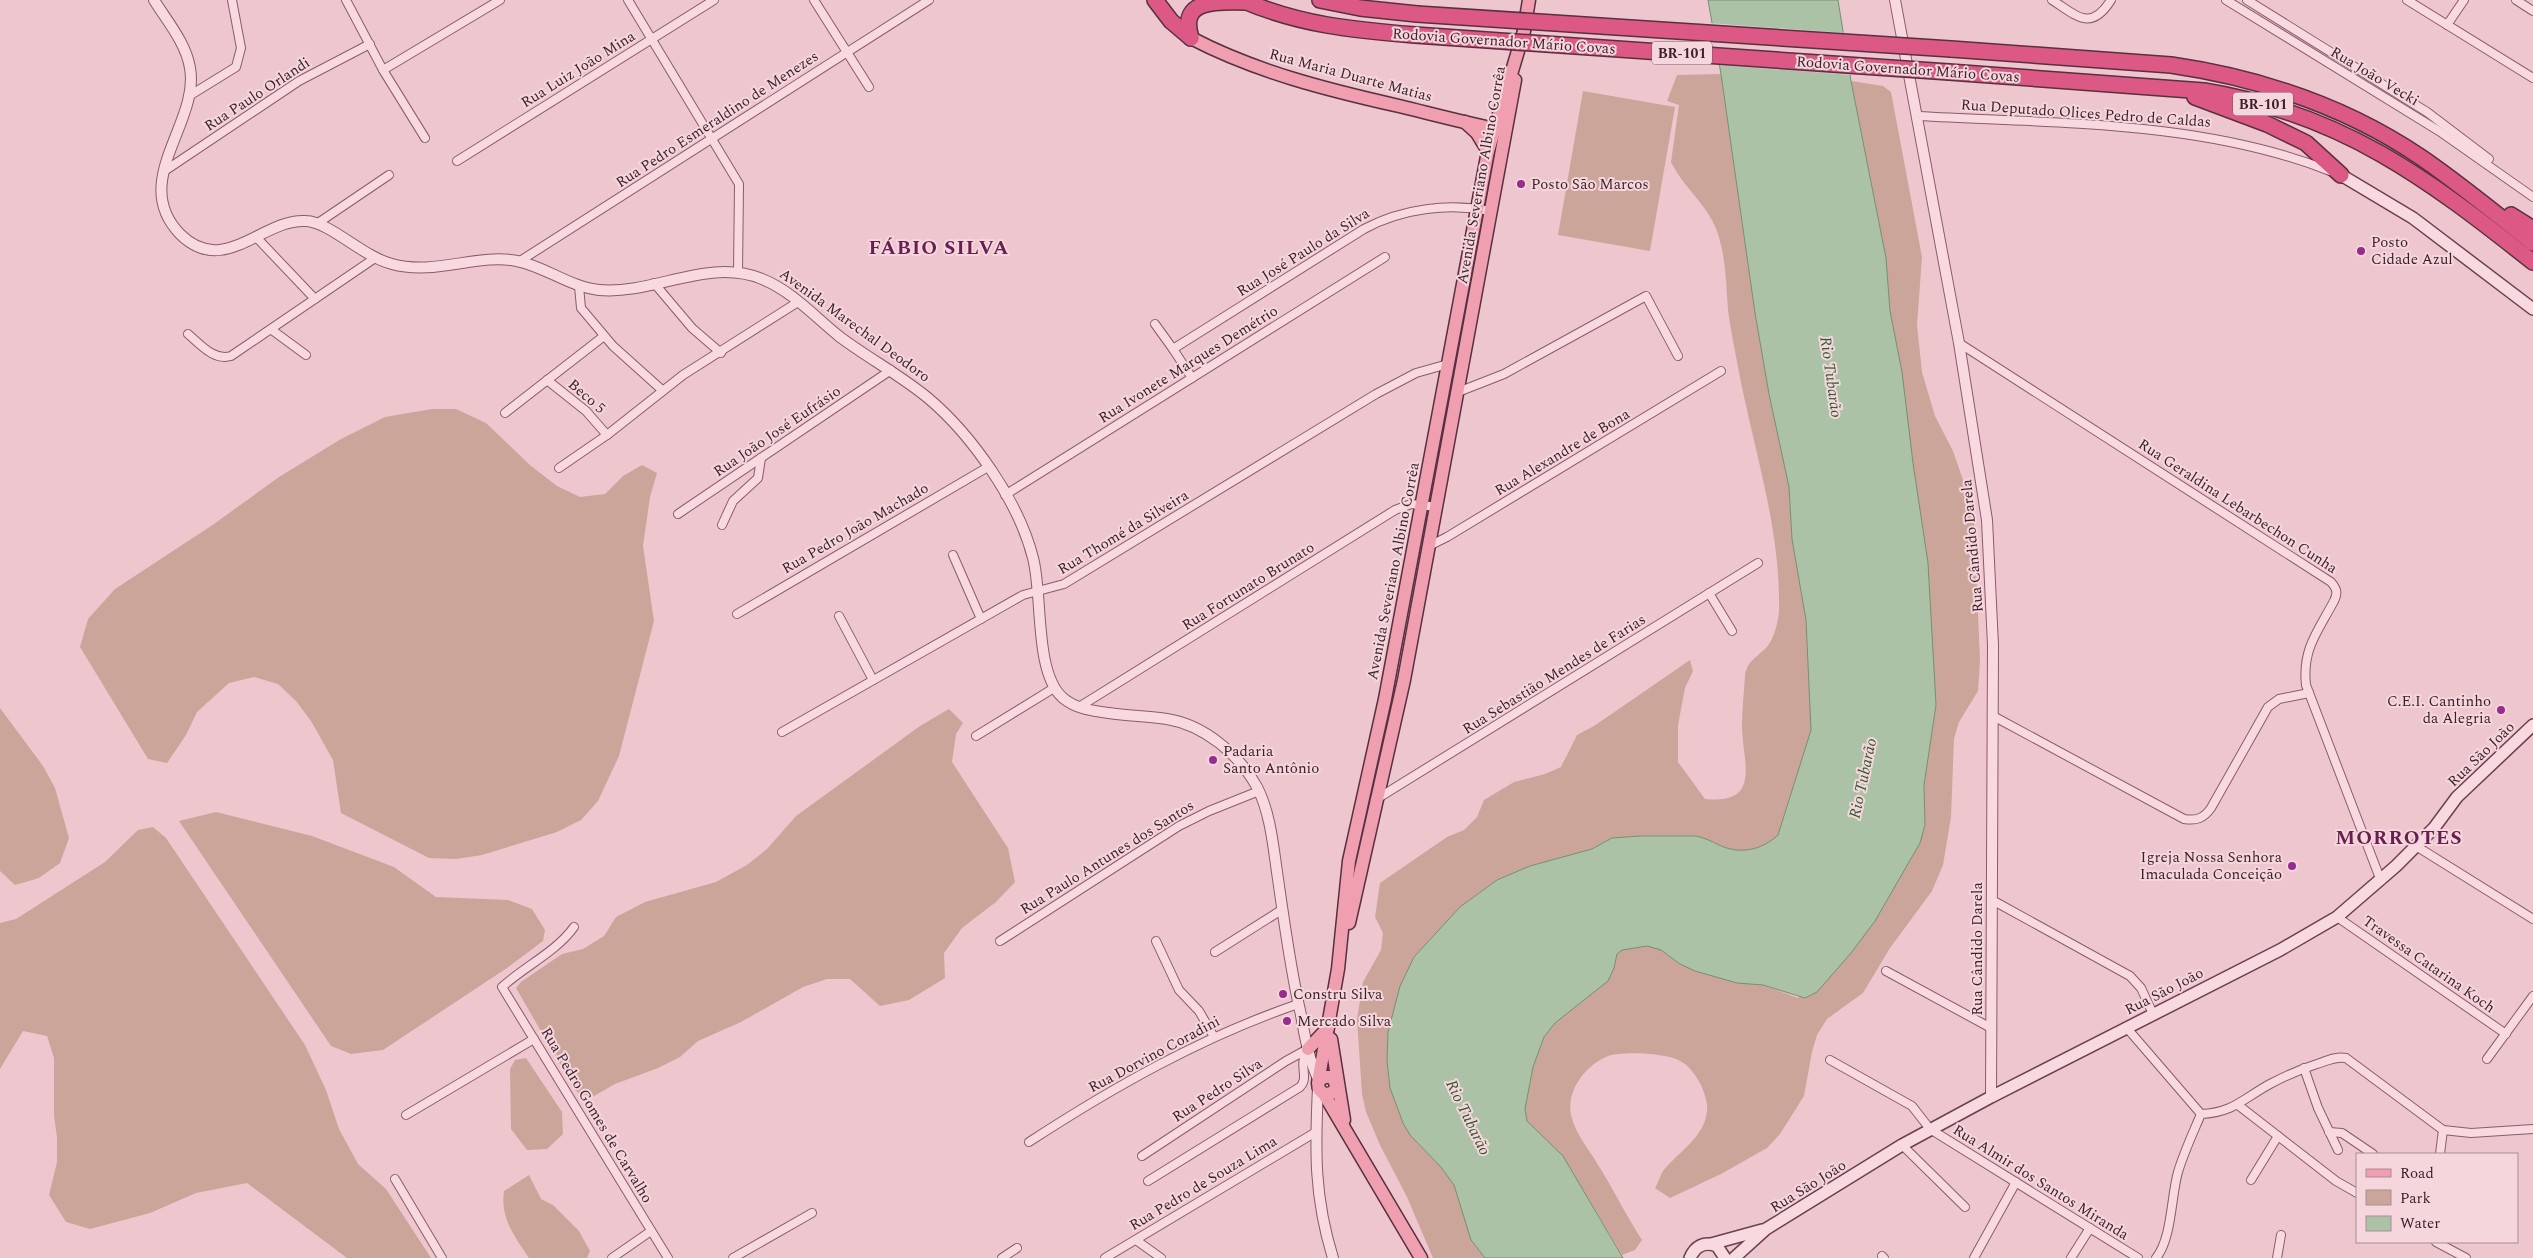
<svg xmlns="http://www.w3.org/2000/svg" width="2533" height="1258" viewBox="0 0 2533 1258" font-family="Spectral,serif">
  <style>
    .green { fill: #cca59a }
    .water { fill: #acc2a7; stroke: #73906e }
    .pier { fill: #eec6ce }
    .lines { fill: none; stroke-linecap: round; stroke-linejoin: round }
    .minor-casing { stroke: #895c6c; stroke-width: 10 }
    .tertiary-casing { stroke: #895c6c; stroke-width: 12 }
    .secondary-casing { stroke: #6b3f50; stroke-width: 14 }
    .primary-casing { stroke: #573041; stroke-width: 15 }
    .motorway-casing { stroke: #573041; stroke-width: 18 }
    .minor { stroke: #f9d9e0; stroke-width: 8 }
    .tertiary { stroke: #f9d9e0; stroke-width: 10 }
    .secondary { stroke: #f9d9e0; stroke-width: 11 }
    .primary { stroke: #f09fb0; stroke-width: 12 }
    .motorway { stroke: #dc5885; stroke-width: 15 }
    .motorway-bridge-casing { stroke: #573041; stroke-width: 18; stroke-linecap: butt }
    .motorway-bridge { stroke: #dc5885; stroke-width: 15 }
    .poi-dot { fill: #982c8e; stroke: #f5d6dc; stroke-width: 2 }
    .labels { text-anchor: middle; stroke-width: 4; stroke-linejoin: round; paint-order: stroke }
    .shield { fill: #f5d6dc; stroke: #72565f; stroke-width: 1 }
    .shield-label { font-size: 14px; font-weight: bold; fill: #3a1f2a }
    .street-label { font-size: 15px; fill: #3a1f2a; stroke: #f5d6dc }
    .poi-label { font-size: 15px; fill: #3a1f2a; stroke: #f5d6dc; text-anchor: start }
    .water-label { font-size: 16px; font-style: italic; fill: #2f5930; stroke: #f5d6dc }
    .district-label { font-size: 20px; font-weight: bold; letter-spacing: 1px; fill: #661f50; stroke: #f5d6dc }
  </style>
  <rect width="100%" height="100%" fill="#eec6ce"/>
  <!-- green -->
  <g class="green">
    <path d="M1721 74 1755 313 1769 394 1789 487 1792 539 1806 620 1811 730 1778 835C1762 850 1740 855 1719 845 1711 841 1705 838 1696 836H1640L1612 838 1592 849 1530 866 1497 880 1460 907 1414 957 1388 1032 1387 1061 1390 1088 1403 1123 1410 1135 1440 1166 1454 1185 1471 1240 1485 1258H1433L1407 1197 1380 1145 1366 1112 1362 1094 1357 1019 1363 982 1381 950 1383 933 1375 917 1380 883 1447 837 1464 830 1477 817 1484 800 1514 782 1545 774 1561 767 1577 735 1594 726 1690 660 1693 671 1685 688 1678 725V762L1705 799C1763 805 1742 761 1742 725 1742 709 1744 692 1745 676 1746 662 1758 656 1767 647 1774 638 1778 623 1779 611 1781 526 1752 445 1737 362 1734 345 1730 327 1728 310 1726 283 1726 257 1717 231 1707 204 1683 187 1671 162L1679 105 1667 101 1677 75Z"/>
    <path d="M1851 81 1883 86 1891 92 1922 257 1917 325 1922 372 1935 416 1953 451 1971 503 1974 520 1980 661 1978 691 1959 722 1954 739 1951 817 1943 865 1932 891 1890 948 1863 993 1827 1019 1817 1035 1812 1052 1804 1096 1780 1134 1767 1148 1721 1174 1670 1198 1655 1188C1658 1183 1660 1176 1663 1171 1678 1152 1705 1137 1707 1111 1708 1103 1704 1092 1701 1085 1696 1076 1691 1068 1682 1062 1670 1053 1622 1051 1608 1056 1586 1065 1566 1090 1571 1115 1576 1136 1590 1150 1600 1168 1615 1192 1627 1217 1642 1240L1635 1250 1622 1255 1563 1156 1527 1121 1525 1109 1533 1067 1544 1037 1555 1023 1614 968 1617 954 1622 950 1647 946 1661 950 1680 964 1737 983 1763 985 1798 998 1925 825 1924 785 1936 705 1902 372 1890 311 1886 258Z"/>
    <path d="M1583 91 1675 107 1650 251 1558 235Z"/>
    <path d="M432 409H456L486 423 531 466 557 486 580 497 605 494 623 476 642 465 657 473 650 497 643 546 654 621 619 756 598 801 581 820 557 832 482 855 456 859 429 858 341 813 333 760 311 721 296 701 278 684 254 677 229 683 197 712 186 735 167 763 148 759 80 647 88 619 115 589 214 524 279 477 341 439 385 417Z"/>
    <path d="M0 708 43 766 55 788 69 838 60 863 39 878 15 885 0 871Z"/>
    <path d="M949 709 963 723 956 734 952 762 1008 848 1015 882 996 902 962 928 944 953 945 978 909 1000 880 1006 850 979H827L803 987 741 1022 698 1041 680 1057 658 1068 615 1084 587 1100 575 1090 516 988 521 982 562 954 583 949 604 936 616 917 645 902 716 882 747 865 767 849 796 816 920 726Z"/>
    <path d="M216 812 312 836 394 867 436 897 508 900 532 909 545 930 543 941 507 968 383 1050 351 1054 331 1046 179 821Z"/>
    <path d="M153 827 166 838 305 1045 326 1090 339 1129 358 1164 386 1189 431 1258H347L247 1183 196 1193 150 1213 90 1229 66 1222 49 1195 57 1162V1138L54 1115V1058L47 1036 23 1031 0 1069V923L16 919 105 862 138 830Z"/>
    <path d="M526 1058 562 1112 563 1134 547 1149 527 1150 511 1129 510 1069 515 1060Z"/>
    <path d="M529 1175 541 1199 553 1205 579 1231 590 1251 587 1258H529C514 1236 500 1217 504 1191Z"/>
  </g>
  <!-- water -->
  <path class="water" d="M1708 0H1838L1851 81 1886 258 1890 311 1902 372 1913 463 1928 563 1936 705 1924 785 1925 825 1920 843 1875 921 1851 953 1817 992 1805 998 1763 985 1737 983 1695 971 1680 964 1661 950 1647 946 1622 950 1617 954 1614 968 1608 981 1555 1023 1544 1037 1533 1067 1525 1109 1527 1121 1563 1156 1623 1258H1485L1471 1240 1454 1185 1440 1166 1410 1135 1403 1123 1390 1088 1387 1061 1388 1032 1400 986 1414 957 1460 907 1497 880 1530 866 1592 849 1612 838 1640 836H1696C1705 838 1711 841 1719 845 1740 855 1762 850 1778 835L1811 730 1806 620 1792 539 1789 487 1769 394 1755 313 1721 74Z"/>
  <!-- pier -->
  <path class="pier" d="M1709 23 1847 33 1852 75 1717 65Z"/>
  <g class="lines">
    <defs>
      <g id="minor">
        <path d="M346 0 383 70 425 138"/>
        <path d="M628 0 739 184 738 273"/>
        <path d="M814 0 869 87"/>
        <path d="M2052 0C2077 16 2091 32 2111 0"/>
        <path d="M2226 0 2439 131 2533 197"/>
        <path d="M2247 0 2427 112 2489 159"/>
        <path d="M2407 0 2533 78"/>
        <path d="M2516 0 2533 11"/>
        <path d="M2447 25 2464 0"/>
        <path d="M383 70 500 0"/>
        <path d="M189 96 236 67 241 48 232 0"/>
        <path d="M1918 116C2055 124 2201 120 2330 171"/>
        <path d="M457 161 714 0"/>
        <path d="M163 172 299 81 370 44"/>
        <path d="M318 223 389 175"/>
        <path d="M257 238 315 299"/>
        <path d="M520 261 929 0"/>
        <path d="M654 283 692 328 721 353"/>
        <path d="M579 286 581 308 613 346 662 390"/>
        <path d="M1155 324 1173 349"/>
        <path d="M272 330 306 355"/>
        <path d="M188 334C201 345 214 361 231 356L375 258"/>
        <path d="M1959 343 2331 582C2337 589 2338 593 2334 601 2318 631 2302 649 2306 685L2381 881"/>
        <path d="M1192 378 1173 349 1364 229C1403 208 1449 203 1491 211"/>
        <path d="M547 380 586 411 607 435"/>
        <path d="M1458 392 1504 374 1646 296 1678 356"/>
        <path d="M505 413 604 336"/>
        <path d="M559 468 607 435 683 375 798 302"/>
        <path d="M1005 495 1385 257"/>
        <path d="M678 514 891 370"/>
        <path d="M722 525 733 501 758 478 761 458"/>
        <path d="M1427 547 1447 537 1721 371"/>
        <path d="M953 555 981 619"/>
        <path d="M1709 593 1732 631"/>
        <path d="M737 614 988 467"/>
        <path d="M839 616 873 680"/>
        <path d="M1079 707 1395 510 1411 504 1437 507"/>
        <path d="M1993 716 2184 819C2197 821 2204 818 2211 808L2268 707 2279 699 2309 693"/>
        <path d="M782 732 1023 595 1064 584 1376 394 1416 373 1448 364"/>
        <path d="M976 736 1054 688"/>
        <path d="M1375 800 1758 563"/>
        <path d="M2416 846 2533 919"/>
        <path d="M1992 900 2130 976 2141 988 2153 1014"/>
        <path d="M2337 917 2506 1034"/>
        <path d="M574 927C556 952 525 966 502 987L668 1258"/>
        <path d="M1000 941 1179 826 1209 811 1259 791"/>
        <path d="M1156 941 1179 990 1199 1011 1214 1037"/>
        <path d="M1215 952 1283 909"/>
        <path d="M1886 971 1991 1028"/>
        <path d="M2126 1027 2201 1114"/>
        <path d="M2487 1059 2533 996"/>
        <path d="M1830 1060 1912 1106 1930 1129 2138 1258"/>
        <path d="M2304 1068 2318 1108 2338 1150"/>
        <path d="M2238 1105 2336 1181 2357 1193"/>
        <path d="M406 1115 534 1039"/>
        <path d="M2329 1132 2342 1133 2373 1154"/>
        <path d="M1029 1142C1115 1086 1202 1037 1298 1004"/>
        <path d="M1902 1145 1965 1207"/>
        <path d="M2440 1154 2443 1130"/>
        <path d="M1142 1156 1286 1061 1306 1050"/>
        <path d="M395 1179 442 1258"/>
        <path d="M2251 1180 2278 1136"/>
        <path d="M1148 1181 1300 1087C1310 1077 1297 1065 1308 1049"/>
        <path d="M1136 1240 1161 1258"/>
        <path d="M2436 1242 2466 1258"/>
        <path d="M1882 1256 1884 1258"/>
        <path d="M612 1258 651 1231"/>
        <path d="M733 1258 812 1213"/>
        <path d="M1002 1258 1017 1248"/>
        <path d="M1105 1258 1316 1132"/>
        <path d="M1974 1258 2016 1182"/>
        <path d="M2071 1258 2090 1228"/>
        <path d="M2156 1258C2172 1239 2171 1196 2178 1172 2184 1152 2193 1133 2201 1114 2233 1113 2244 1098 2270 1084 2285 1076 2301 1069 2317 1064 2326 1061 2336 1056 2346 1058L2443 1130 2471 1133 2533 1129"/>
        <path d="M2277 1258 2281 1235"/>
      </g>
      <g id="tertiary">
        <path d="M154 0C167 21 186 43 190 68 200 123 129 181 180 234 224 278 263 218 306 221 330 222 363 257 392 264 435 276 478 253 517 261 546 267 570 287 599 290 654 295 708 257 762 279 792 291 815 317 840 337 868 358 900 375 928 398 972 435 1019 502 1033 558 1043 595 1034 673 1063 698 1076 709 1093 711 1109 713 1128 716 1148 716 1167 719 1204 725 1239 754 1257 787 1270 812 1273 844 1277 872 1284 920 1290 968 1301 1015 1305 1038 1309 1060 1319 1081"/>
        <path d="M1895 0 1959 343 1987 520 1993 645 1991 1097"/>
        <path d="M1318 1087C1315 1150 1314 1197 1333 1258"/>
      </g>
      <g id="secondary">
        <path d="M2341 175 2413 218 2533 309"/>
        <path d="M1711 1244 1762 1230"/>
        <path d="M1690 1258C1695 1246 1704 1241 1717 1246L1725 1258"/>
        <path d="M1734 1258 1766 1229 1902 1145 1991 1097 2280 950 2337 917 2396 866 2434 828 2457 797 2533 725"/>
      </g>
      <g id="primary">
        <path d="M1524 30 1529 0"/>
        <path d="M1191 38C1256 72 1328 90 1399 106 1432 114 1466 123 1500 130"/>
        <path d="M1465 122 1477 133 1488 151"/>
        <path d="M1349 923 1404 680 1515 80"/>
        <path d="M1331 1039 1344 1120"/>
        <path d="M1308 1049 1328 1028"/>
        <path d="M1319 1081 1324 1077H1332L1336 1084 1335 1090C1328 1097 1318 1094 1318 1083L1338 969 1349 861 1385 699 1488 151 1524 31"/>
        <path d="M1324 1094 1421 1258"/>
      </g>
      <g id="motorway">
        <path d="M1155 0 1171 21 1191 38"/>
        <path d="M1242 0C1300 25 1353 30 1415 35"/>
        <path d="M1320 0 1360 8 1417 14"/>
        <path d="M1191 38C1179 0 1214 1 1246 2"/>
        <path d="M1951 49 2171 65C2260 78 2347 107 2422 158 2460 184 2496 214 2533 243"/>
        <path d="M1949 72 2204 91C2342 114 2427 178 2533 262"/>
        <path d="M2195 97 2267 124 2306 143 2341 175"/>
        <path d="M2511 215 2533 229"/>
      </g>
    </defs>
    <!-- minor casing -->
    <use href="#minor" class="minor-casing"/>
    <!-- tertiary casing -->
    <use href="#tertiary" class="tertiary-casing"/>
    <!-- secondary casing -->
    <use href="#secondary" class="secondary-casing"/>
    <!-- primary casing -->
    <use href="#primary" class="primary-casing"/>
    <!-- motorway casing -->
    <use href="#motorway" class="motorway-casing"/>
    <!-- minor -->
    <use href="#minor" class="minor"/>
    <!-- tertiary -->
    <use href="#tertiary" class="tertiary"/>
    <!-- secondary -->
    <use href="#secondary" class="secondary"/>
    <!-- primary -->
    <use href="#primary" class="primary"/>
    <!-- motorway -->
    <use href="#motorway" class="motorway"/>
    <defs>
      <g id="motorway-bridge">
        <path d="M1417 14 1951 49"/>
        <path d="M1415 35 1949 72"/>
      </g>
    </defs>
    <!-- motorway-bridge casing -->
    <use href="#motorway-bridge" class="motorway-bridge-casing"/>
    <!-- motorway-bridge -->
    <use href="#motorway-bridge" class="motorway-bridge"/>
  </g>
  <!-- markers -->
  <g class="poi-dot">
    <circle cx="1521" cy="184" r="5"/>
    <circle cx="2361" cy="251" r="5"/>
    <circle cx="2501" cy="710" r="5"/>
    <circle cx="1213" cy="760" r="5"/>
    <circle cx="2292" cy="866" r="5"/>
    <circle cx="1283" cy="994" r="5"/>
    <circle cx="1287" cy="1021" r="5"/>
  </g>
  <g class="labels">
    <!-- shield labels -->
    <g class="shield">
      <rect x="1652" y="41.5" width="60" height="23" rx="4"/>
      <rect x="2233" y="92.5" width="60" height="23" rx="4"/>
    </g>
    <g class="shield-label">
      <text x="1682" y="58">BR-101</text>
      <text x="2263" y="109">BR-101</text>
    </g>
    <!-- street labels -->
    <g class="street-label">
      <text transform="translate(1504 41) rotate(4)" y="5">Rodovia Governador Mário Covas</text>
      <text transform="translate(578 69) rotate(-32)" y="5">Rua Luiz João Mina</text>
      <text transform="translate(1908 69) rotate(4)" y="5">Rodovia Governador Mário Covas</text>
      <text transform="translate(1351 75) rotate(15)" y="5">Rua Maria Duarte Matias</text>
      <text transform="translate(2375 76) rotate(31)" y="5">Rua João Vecki</text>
      <text transform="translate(257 94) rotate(-33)" y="5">Rua Paulo Orlandi</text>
      <text transform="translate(2086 113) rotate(4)" y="5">Rua Deputado Olices Pedro de Caldas</text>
      <text transform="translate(717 119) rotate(-33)" y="5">Rua Pedro Esmeraldino de Menezes</text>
      <text transform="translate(1481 175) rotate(-80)" y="5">Avenida Severiano Albino Corrêa</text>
      <text transform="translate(1303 252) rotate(-32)" y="5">Rua José Paulo da Silva</text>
      <text transform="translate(855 325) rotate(36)" y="5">Avenida Marechal Deodoro</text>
      <text transform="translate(1188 364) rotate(-32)" y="5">Rua Ivonete Marques Demétrio</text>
      <text transform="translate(587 396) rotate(41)" y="5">Beco 5</text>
      <text transform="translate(777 431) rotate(-34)" y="5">Rua João José Eufrásio</text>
      <text transform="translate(1562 452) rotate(-31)" y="5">Rua Alexandre de Bona</text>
      <text transform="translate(2238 506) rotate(33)" y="5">Rua Geraldina Lebarbechon Cunha</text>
      <text transform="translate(855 528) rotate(-30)" y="5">Rua Pedro João Machado</text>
      <text transform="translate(1123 532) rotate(-31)" y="5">Rua Thomé da Silveira</text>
      <text transform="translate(1972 546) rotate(-95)" y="5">Rua Cândido Darela</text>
      <text transform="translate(1393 571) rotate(-79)" y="5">Avenida Severiano Albino Corrêa</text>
      <text transform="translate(1248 586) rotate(-32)" y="5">Rua Fortunato Brunato</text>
      <text transform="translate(1554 674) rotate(-32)" y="5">Rua Sebastião Mendes de Farias</text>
      <text transform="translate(2481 754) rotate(-44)" y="5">Rua São João</text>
      <text transform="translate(1107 857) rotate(-32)" y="5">Rua Paulo Antunes dos Santos</text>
      <text transform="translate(1977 949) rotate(-90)" y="5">Rua Cândido Darela</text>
      <text transform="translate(2429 964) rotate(35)" y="5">Travessa Catarina Koch</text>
      <text transform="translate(2164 991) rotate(-27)" y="5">Rua São João</text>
      <text transform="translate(1154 1054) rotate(-28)" y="5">Rua Dorvino Coradini</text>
      <text transform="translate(1217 1090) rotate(-33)" y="5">Rua Pedro Silva</text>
      <text transform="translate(597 1115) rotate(59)" y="5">Rua Pedro Gomes de Carvalho</text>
      <text transform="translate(2041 1182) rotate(32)" y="5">Rua Almir dos Santos Miranda</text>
      <text transform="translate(1203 1183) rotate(-31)" y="5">Rua Pedro de Souza Lima</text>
      <text transform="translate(1808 1186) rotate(-32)" y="5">Rua São João</text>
    </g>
    <!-- poi labels -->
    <g class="poi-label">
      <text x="1531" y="189">Posto São Marcos</text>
      <text x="2371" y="247">Posto<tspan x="2371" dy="17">Cidade Azul</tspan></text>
      <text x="2491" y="706" text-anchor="end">C.E.I. Cantinho<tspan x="2491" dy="17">da Alegria</tspan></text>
      <text x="1223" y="756">Padaria<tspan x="1223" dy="17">Santo Antônio</tspan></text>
      <text x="2282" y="862" text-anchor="end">Igreja Nossa Senhora<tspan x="2282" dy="17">Imaculada Conceição</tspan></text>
      <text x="1293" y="999">Constru Silva</text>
      <text x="1297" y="1026">Mercado Silva</text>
    </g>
    <!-- water labels -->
    <g class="water-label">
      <text transform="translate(1832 377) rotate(82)" y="6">Rio Tubarão</text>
      <text transform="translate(1862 778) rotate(-78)" y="6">Rio Tubarão</text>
      <text transform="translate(1469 1117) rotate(64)" y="6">Rio Tubarão</text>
    </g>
    <!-- district labels -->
    <g class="district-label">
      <text x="939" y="254">FÁBIO SILVA</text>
      <text x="2399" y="844">MORROTES</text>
    </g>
  </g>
  <!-- legend -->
  <rect x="2356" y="1153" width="162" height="90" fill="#f5d6dc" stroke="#aa8d95"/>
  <rect x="2366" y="1169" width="25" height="8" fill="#f09fb0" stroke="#aa8d95"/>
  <text x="2400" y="1178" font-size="15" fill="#3a1f2a">Road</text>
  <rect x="2366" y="1190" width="25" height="15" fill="#cca59a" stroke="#aa8d95"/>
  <text x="2400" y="1203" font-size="15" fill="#3a1f2a">Park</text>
  <rect x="2366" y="1216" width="25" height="15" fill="#acc2a7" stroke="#aa8d95"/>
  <text x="2400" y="1228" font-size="15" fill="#3a1f2a">Water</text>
</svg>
